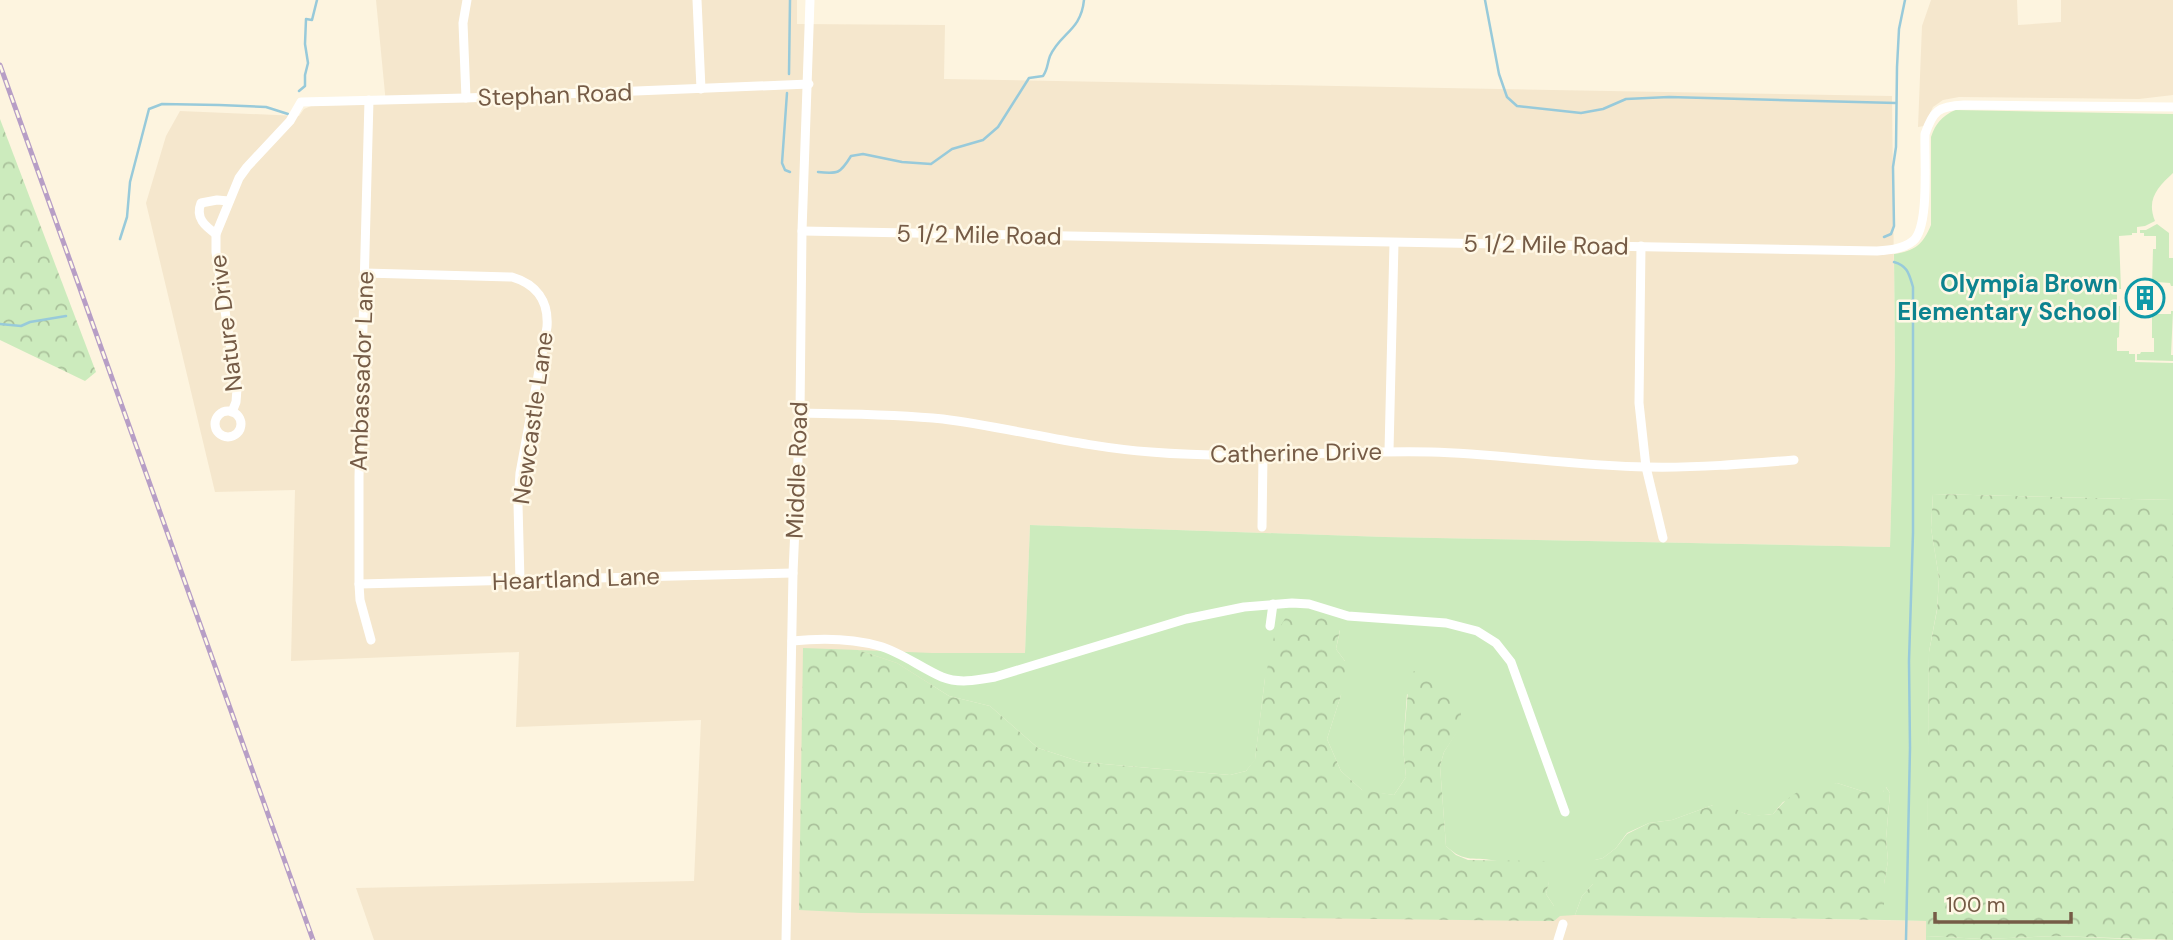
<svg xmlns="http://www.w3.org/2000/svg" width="2173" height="940" viewBox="0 0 2173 940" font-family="'DM Sans',sans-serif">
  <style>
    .residential { fill: #f5e7cd }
    .green { fill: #ccebbd }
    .forest { fill: url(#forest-crowns) }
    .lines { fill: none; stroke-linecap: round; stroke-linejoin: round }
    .stream { stroke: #98cada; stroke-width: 2.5 }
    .street { stroke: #fff; stroke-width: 9 }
    .rail-casing { stroke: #b79ec6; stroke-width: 5 }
    .rail { stroke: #fff8e6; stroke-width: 2.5; stroke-dasharray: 8; stroke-linecap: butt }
    .labels { text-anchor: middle; stroke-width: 5; stroke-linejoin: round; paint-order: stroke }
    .street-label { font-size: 24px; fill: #755b46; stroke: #fff8e6 }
    .culture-label { font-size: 24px; font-weight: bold; fill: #0d838f; stroke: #fff8e6; text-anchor: end }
  </style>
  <defs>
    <pattern id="forest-crowns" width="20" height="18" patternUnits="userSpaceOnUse" patternTransform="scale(1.75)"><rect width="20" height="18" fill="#ccebbd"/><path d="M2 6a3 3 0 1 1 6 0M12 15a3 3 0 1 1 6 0" fill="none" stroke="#aac19b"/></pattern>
  </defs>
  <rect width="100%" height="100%" fill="#fdf4df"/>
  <!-- residential -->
  <g class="residential">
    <path d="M376 0H797V24L945 25 944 79 1892 96 1895 366 1890 547 1385 537 1030 525 1025 653H932L922 903 1927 921 1926 940H374L356 888 694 881 701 720 516 727 519 652 291 661 295 490 215 492 146 203 166 136 180 111 299 116 304 109 311 106 386 104Z"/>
    <path d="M1931 0H2017L2018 25 2061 22V0H2173V95L2139 99 1959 97 1943 100 1933 107 1924 126 1918 127 1922 26Z"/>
  </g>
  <!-- green -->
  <g class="green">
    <path d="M1955 110 2173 114V173C2158 187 2146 199 2155 221L2145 226 2137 227V233H2132V235L2119 236 2121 289H2117V306H2120L2119 337 2117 338V351H2129V354H2135V362L2173 363V500L1933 494 1931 528 1939 578 1937 609 1929 652 1927 921 1884 920V884L1888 861 1886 839 1890 793 1886 787 1883 792H1865L1837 783 1783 802 1773 814 1755 816 1713 805 1672 820 1649 823 1627 833 1616 848 1603 858 1595 860 1593 884 1582 896 1575 915 1560 916 1554 921V906L1546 894 1549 881C1532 875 1515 865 1497 861 1475 856 1465 864 1446 846L1440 766 1444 752 1459 728 1407 694 1403 747 1406 777 1394 795 1363 791 1341 771 1327 739 1341 695 1345 661 1336 649 1340 630 1265 678 1255 760 1246 771 1230 775 1081 762 1038 748 990 706 949 696 897 663 858 650 932 653H1025L1030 525 1385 537 1890 547 1895 366 1894 254C1914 251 1923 245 1931 225V137C1936 123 1941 117 1955 110Z"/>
    <path d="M2157 224 2169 233V258H2173V286H2171L2170 283 2157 282V285H2152L2153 249H2156V236H2144V233H2140V230H2146Z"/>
    <path d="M2171 311H2173L2171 355H2173V361L2137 360V354H2140L2141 352H2154V338H2152V312H2155V314H2171Z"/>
    <path d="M1926 936 1983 939 2056 936 2152 940H1926Z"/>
  </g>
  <!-- forest -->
  <g class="forest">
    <path d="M0 119 96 372 85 381 0 340Z"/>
    <path d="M1933 494 2173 500V940L2056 936 1983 939 1926 936 1929 652 1937 610 1939 578 1931 528Z"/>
    <path d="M1304 611 1335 621 1340 629 1336 649 1345 661 1360 671 1341 695 1327 739 1341 771 1362 790 1394 795 1406 777 1403 747 1409 679 1414 671 1443 683 1456 694 1461 713 1460 728 1444 752 1440 766 1446 846 1456 855 1468 860 1547 861 1549 882 1546 894 1554 906V921L861 913 799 910 803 648 858 650 897 663 949 696 990 706 1038 748 1081 762 1230 775 1246 771 1255 759 1265 678 1274 637 1286 617Z"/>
    <path d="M1837 783 1865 792H1883L1885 786 1890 793 1886 839 1888 861 1884 884V920L1575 915 1582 896 1593 884 1586 870 1595 860 1603 858 1616 848 1627 834 1649 823 1672 820 1713 805 1731 804C1742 817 1757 816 1773 814 1795 788 1804 788 1837 783Z"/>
  </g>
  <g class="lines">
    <!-- stream -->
    <g class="stream">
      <path d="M1485 0 1499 74 1507 97 1517 106 1581 113 1603 109 1626 99 1669 97 1896 103"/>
      <path d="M789 74 790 0"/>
      <path d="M299 91 305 86V75L308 63 305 44 306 19 312 20 317 0"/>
      <path d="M787 93 782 163 785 170 790 172"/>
      <path d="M818 172C838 174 840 174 851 156L863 154 902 162 931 164 952 149 983 140 998 127 1029 78 1043 76C1048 69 1047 64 1050 56 1060 33 1081 31 1084 0"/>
      <path d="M1884 237 1891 234 1894 226 1893 167 1896 147 1897 67 1899 29 1905 0"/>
      <path d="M120 239 127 217 130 182 149 109 162 104 219 105 266 107 288 114"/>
      <path d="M1894 262C1908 266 1909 274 1913 287V533L1909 661 1910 748 1906 940"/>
      <path d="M0 324 21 326 30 322 66 316"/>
    </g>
    <!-- street -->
    <g class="street">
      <path d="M697 0 701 89"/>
      <path d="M466 98 463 23 467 0"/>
      <path d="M369 100 359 477V584L360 600 371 640"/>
      <path d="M802 231 1877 251C1890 250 1903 249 1913 241 1930 227 1924 158 1925 134 1933 111 1938 106 1964 105L2173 107"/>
      <path d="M216 234C205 226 195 218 201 203L217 200 229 201"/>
      <path d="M1641 246 1639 403 1646 467 1663 538"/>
      <path d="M365 273 512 277C536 284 549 301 547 327L520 473 518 504 520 581"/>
      <circle cx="228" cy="424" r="13"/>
      <path d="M232 412 236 402 237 389 216 252V234L239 178 247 167 290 121 301 102 466 98 809 84"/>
      <path d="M800 413C848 414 896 414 943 419 1012 428 1081 447 1151 452 1244 460 1338 450 1431 452 1503 454 1575 466 1647 467 1696 468 1745 464 1794 460"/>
      <path d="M1389 451 1394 243"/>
      <path d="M1262 527 1263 455"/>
      <path d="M359 584 793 573"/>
      <path d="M1270 626 1273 604"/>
      <path d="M792 641C820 638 851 638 879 646 901 652 921 668 942 677 959 684 978 680 995 677L1186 619 1244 607 1292 603 1309 604 1348 616 1446 623 1477 631 1496 643 1511 662 1565 812"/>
      <path d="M786 940 793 573 800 413 802 231 810 0"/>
      <path d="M1558 940 1563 924"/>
    </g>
    <defs>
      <path id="rail" d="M0 65 313 940"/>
    </defs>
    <!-- rail casing -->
    <use href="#rail" class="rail-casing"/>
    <!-- rail -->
    <use href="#rail" class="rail"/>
  </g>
  <!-- icons -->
  <defs>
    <symbol id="building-ring" viewBox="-11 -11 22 22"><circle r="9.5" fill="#fff8e6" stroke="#0f9aa8" stroke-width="1.5"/><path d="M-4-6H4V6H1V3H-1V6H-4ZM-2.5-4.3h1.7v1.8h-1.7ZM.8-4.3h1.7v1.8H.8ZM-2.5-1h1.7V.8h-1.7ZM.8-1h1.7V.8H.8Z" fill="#0f9aa8"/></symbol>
  </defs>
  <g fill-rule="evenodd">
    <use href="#building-ring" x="2123" y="276" width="44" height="44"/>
  </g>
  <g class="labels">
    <!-- street labels -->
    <g class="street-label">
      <text transform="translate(555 95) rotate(-2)" y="8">Stephan Road</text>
      <text transform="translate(979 235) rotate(1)" y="8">5 1/2 Mile Road</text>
      <text transform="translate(1546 245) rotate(1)" y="8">5 1/2 Mile Road</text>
      <text transform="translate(226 323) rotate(-97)" y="8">Nature Drive</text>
      <text transform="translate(362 371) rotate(-88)" y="8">Ambassador Lane</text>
      <text transform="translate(533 418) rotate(-82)" y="8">Newcastle Lane</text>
      <text transform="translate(1296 453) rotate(-1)" y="8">Catherine Drive</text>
      <text transform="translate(797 470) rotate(-88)" y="8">Middle Road</text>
      <text transform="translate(576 579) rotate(-2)" y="8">Heartland Lane</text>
    </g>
    <!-- culture labels -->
    <g class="culture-label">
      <text x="2118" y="292">Olympia Brown<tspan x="2118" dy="28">Elementary School</tspan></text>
    </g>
  </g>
  <!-- scale -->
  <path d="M1935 912v10h136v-10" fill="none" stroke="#755b46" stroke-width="3.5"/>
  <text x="1946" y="912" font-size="21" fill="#755b46" stroke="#fff8e6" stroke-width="5" paint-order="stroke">100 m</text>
</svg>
